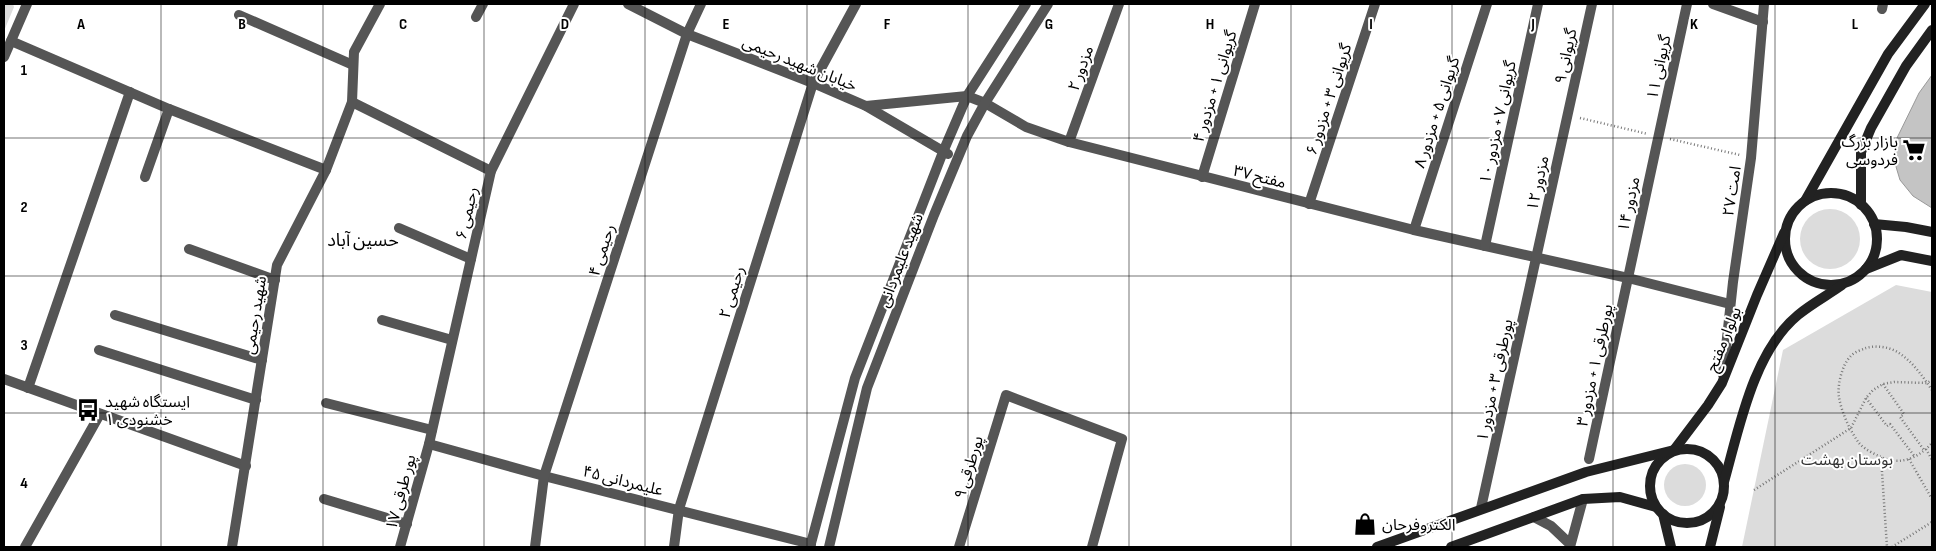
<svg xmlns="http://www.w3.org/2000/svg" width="1936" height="551" viewBox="0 0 1936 551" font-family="'Sofia Sans Condensed','Noto Sans Arabic',sans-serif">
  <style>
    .green { fill: #dcdcdc }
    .building { fill: #c4c4c4; stroke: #999 }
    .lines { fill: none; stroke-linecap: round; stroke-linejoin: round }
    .path { stroke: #777; stroke-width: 2.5; stroke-dasharray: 1 2.5; stroke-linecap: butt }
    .minor { stroke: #555; stroke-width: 10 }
    .tertiary { stroke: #555; stroke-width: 10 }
    .secondary { stroke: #222; stroke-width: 10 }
    .grid { fill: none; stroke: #000; stroke-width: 1; stroke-opacity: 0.55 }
    .labels { text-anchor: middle; stroke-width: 4; stroke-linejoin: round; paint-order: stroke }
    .street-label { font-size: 16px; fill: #000; stroke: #fff }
    .poi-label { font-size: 16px; fill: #000; stroke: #fff; text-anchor: start }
    .park-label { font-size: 16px; fill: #333; stroke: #fff }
    .neighbourhood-label { font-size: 18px; fill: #000; stroke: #fff }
    .grid-label { font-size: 16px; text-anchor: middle; font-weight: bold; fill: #000; stroke: #fff; stroke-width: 4; stroke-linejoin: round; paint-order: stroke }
  </style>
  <rect width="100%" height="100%" fill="#fff"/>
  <!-- green -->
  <g class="green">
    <path d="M4 4H13L14 7 4 31Z"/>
    <circle cx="1830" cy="239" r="30"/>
    <path d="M1896 285 1932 292V547H1742L1783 350Z"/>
    <circle cx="1685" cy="485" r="21"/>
  </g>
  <!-- building -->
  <path class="building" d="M1932 75V208L1913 196 1900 180 1894 160 1896 140 1919 93Z"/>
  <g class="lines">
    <!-- path -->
    <g class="path">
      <path d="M1580 118 1648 134"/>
      <path d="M1670 139 1740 155"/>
      <path d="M1883 384 1904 414 1900 417 1924 450"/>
      <path d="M1932 390C1923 377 1914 363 1899 353 1890 347 1877 345 1866 348 1861 350 1854 352 1850 357 1842 365 1837 386 1839 397 1841 411 1850 431 1859 443 1864 449 1874 454 1881 457 1901 466 1918 458 1932 443"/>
      <path d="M1866 398 1887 426 1890 424 1915 457"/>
      <path d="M1926 449 1932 460"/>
      <path d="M1881 457 1887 547"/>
      <path d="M1909 459 1932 499"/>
      <path d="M1754 490 1851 428 1866 398 1873 390 1883 384 1894 382 1927 383 1932 380"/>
      <path d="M1892 547 1932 522"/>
    </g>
    <!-- minor -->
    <g class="minor">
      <path d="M1713 4 1763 22"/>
      <path d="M1882 9 1883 4"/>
      <path d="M239 15 353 65"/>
      <path d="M476 17 483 4"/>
      <path d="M11 41 169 109 326 170"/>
      <path d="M4 57 27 4"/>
      <path d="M352 102 491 171"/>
      <path d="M985 103 1026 127 1069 142 1414 230 1628 278 1730 304"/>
      <path d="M1069 142 1119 4"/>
      <path d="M145 177 169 109"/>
      <path d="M1202 177 1255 4"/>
      <path d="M1309 204 1375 4"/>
      <path d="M399 228 471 259"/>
      <path d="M1414 230 1487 4"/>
      <path d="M1485 246 1538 4"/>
      <path d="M189 249 275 280"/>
      <path d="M115 315 262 360"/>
      <path d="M382 320 452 340"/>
      <path d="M99 350 256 400"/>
      <path d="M4 379 246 466"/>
      <path d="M28 388 130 92"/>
      <path d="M326 403 432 430"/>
      <path d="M429 444 544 476 811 544"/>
      <path d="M1589 459 1687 4"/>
      <path d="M324 499 407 524"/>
      <path d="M1481 508 1592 4"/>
      <path d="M1534 517 1551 526 1570 544"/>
      <path d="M25 547 100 414"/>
      <path d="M232 547 277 265 326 170 352 102 354 52 380 4"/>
      <path d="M400 547 429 444 491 171 574 4"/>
      <path d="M535 547 544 476 687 34 701 4"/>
      <path d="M674 547 679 509 813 83 856 4"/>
      <path d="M959 547 1006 395 1122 439 1092 547"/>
      <path d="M1570 547 1583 499"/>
    </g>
    <!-- tertiary -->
    <g class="tertiary">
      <path d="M628 4 687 34 813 83 866 106 948 154"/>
      <path d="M866 106 967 96 985 103"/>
      <path d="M1723 375 1733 282 1751 158 1764 4"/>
      <path d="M810 547 855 378 943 152 967 96 1026 4"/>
      <path d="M829 547 867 388 934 215 967 136 985 103 1048 4"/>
    </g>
    <!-- secondary -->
    <g class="secondary">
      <circle cx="1831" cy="239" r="46"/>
      <path d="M1805 201 1888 54 1925 4"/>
      <path d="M1861 205V152L1871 128 1906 66 1932 30"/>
      <path d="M1874 224 1906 227 1932 232"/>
      <path d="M1866 269 1901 255 1932 261"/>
      <circle cx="1687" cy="486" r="37"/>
      <path d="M1674 450 1708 405 1722 383 1757 295 1784 233"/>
      <path d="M1724 482C1739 429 1753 352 1798 315 1811 304 1828 295 1842 285"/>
      <path d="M1663 514 1671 547"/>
      <path d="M1377 547 1586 472 1674 450"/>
      <path d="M1451 547 1583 499 1620 497 1656 507"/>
      <path d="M1710 547 1720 507"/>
    </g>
  </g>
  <!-- grid -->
  <path class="grid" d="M161 4V547M323 4V547M484 4V547M645 4V547M807 4V547M968 4V547M1129 4V547M1291 4V547M1452 4V547M1613 4V547M1775 4V547M4 138H1932M4 276H1932M4 413H1932"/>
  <!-- icons -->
  <defs>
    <symbol id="supermarket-bare" viewBox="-9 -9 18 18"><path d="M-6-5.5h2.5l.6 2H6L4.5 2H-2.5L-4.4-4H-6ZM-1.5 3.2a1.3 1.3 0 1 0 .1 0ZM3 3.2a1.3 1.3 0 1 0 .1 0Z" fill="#000" stroke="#fff" stroke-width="2.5" paint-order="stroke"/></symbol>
    <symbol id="bus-bare" viewBox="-9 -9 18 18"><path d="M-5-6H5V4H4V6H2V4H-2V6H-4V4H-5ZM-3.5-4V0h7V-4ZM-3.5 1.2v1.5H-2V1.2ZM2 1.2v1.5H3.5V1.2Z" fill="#000" stroke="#fff" stroke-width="2.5" paint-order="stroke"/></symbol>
    <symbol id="shop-bare" viewBox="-9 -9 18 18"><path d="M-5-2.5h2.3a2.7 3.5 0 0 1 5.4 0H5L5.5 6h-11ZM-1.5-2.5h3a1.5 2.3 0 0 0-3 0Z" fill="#000" stroke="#fff" stroke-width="2.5" paint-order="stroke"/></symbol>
  </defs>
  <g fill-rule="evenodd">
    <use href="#supermarket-bare" x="1898" y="134" width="32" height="32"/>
    <use href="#bus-bare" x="72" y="394" width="32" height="32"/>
    <use href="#shop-bare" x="1349" y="508" width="32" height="32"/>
  </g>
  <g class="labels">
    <!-- street labels -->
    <g class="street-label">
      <text transform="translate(1565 56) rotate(-78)" y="6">گریوانی ۹</text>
      <text transform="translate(800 63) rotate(22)" y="6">خیابان شهید رحیمی</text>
      <text transform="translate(1658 67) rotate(-78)" y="6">گریوانی ۱۱</text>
      <text transform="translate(1080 68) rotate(-70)" y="6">مزدور ۲</text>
      <text transform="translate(1214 86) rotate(-73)" y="6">گریوانی ۱ + مزدور ۴</text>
      <text transform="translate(1328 99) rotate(-72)" y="6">گریوانی ۳ + مزدور ۶</text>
      <text transform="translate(1436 112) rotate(-72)" y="6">گریوانی ۵ + مزدور ۸</text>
      <text transform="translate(1497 122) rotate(-78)" y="6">گریوانی ۷ + مزدور ۱۰</text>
      <text transform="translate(1260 176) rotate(14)" y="6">مفتح ۳۷</text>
      <text transform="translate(1537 183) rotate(-78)" y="6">مزدور ۱۲</text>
      <text transform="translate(1731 191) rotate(-81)" y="6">امت ۲۷</text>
      <text transform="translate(1628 204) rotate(-78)" y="6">مزدور ۱۴</text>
      <text transform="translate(466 213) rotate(-77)" y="6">رحیمی ۶</text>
      <text transform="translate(601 250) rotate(-72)" y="6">رحیمی ۴</text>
      <text transform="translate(900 260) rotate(-69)" y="6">شهید علیمردانی</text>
      <text transform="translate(731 292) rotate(-73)" y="6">رحیمی ۲</text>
      <text transform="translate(254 315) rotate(-81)" y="6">شهید رحیمی</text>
      <text transform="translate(1723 339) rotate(-68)" y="6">بولوار مفتح</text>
      <text transform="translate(1594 365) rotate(-78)" y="6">پورطرقی ۱ + مزدور ۳</text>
      <text transform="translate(1494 380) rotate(-78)" y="6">پورطرقی ۳ + مزدور ۱</text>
      <text transform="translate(968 467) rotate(-73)" y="6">پورطرقی ۹</text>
      <text transform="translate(623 480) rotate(14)" y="6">علیمردانی ۴۵</text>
      <text transform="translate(400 492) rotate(-75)" y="6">پور طرقی ۱۷</text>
    </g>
    <!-- poi labels -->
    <g class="poi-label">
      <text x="1898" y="147" text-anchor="end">بازار بزرگ<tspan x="1898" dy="18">فردوسی</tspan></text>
      <text x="105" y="407">ایستگاه شهید<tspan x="105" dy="18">خشنودی ۱</tspan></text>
      <text x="1382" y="530">الکتروفرحان</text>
    </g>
    <!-- park labels -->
    <g class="park-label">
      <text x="1847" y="465">بوستان بهشت</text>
    </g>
    <!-- neighbourhood labels -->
    <g class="neighbourhood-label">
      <text x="363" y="246">حسین آباد</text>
    </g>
  </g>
  <g class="grid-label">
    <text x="81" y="29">A</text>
    <text x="242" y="29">B</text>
    <text x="403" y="29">C</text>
    <text x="565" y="29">D</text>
    <text x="726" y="29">E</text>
    <text x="887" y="29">F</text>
    <text x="1049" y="29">G</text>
    <text x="1210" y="29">H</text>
    <text x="1371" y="29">I</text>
    <text x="1533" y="29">J</text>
    <text x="1694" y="29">K</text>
    <text x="1855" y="29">L</text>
    <text x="24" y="75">1</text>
    <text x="24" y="212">2</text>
    <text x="24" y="350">3</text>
    <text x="24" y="488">4</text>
  </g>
  <!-- border -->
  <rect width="1936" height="551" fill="none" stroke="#000000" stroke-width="10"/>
</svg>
